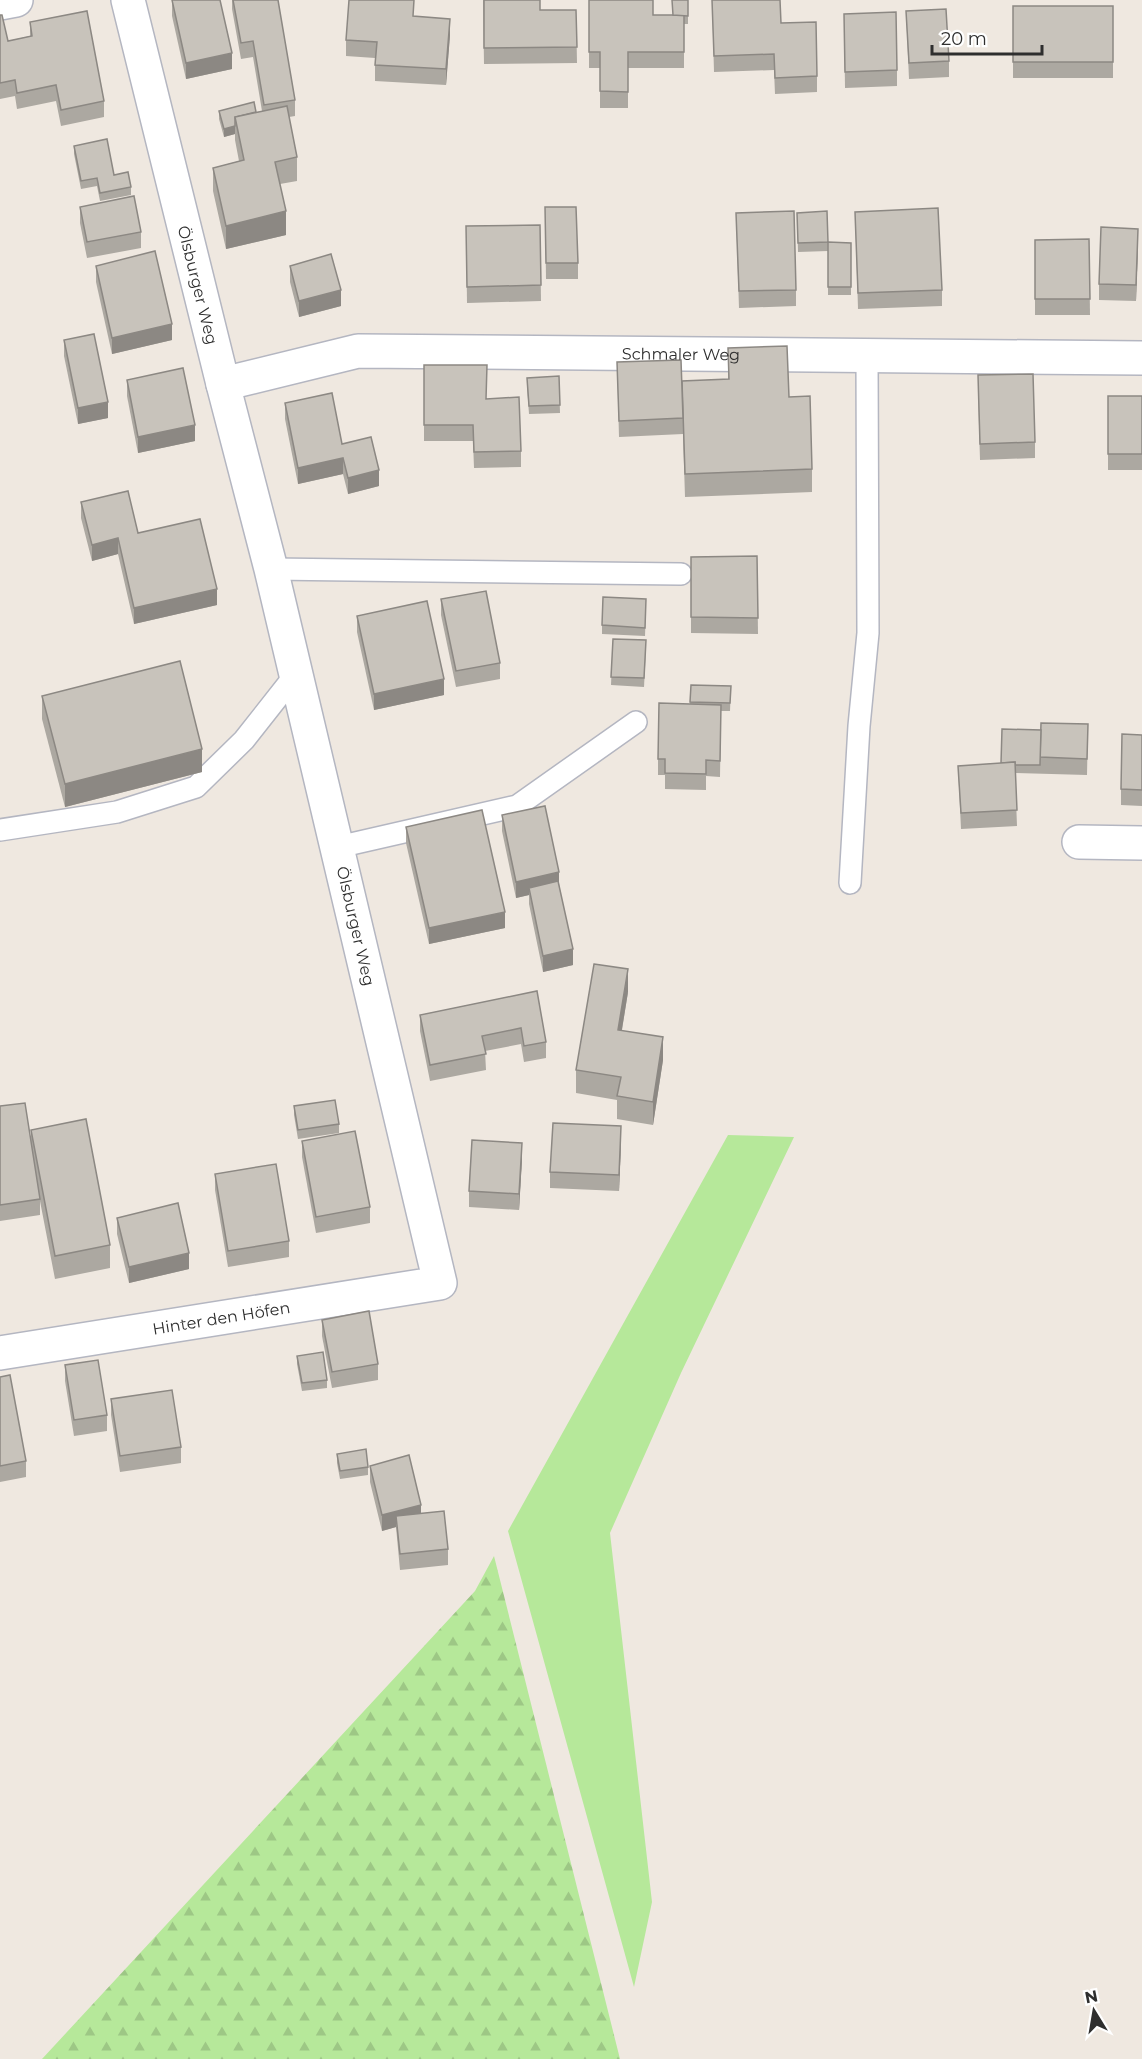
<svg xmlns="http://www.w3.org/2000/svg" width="1142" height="2059" viewBox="0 0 1142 2059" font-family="Montserrat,sans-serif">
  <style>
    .grass { fill: #b6e89a }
    .forest { fill: url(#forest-firs) }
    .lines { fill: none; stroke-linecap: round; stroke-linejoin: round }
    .lane-casing { stroke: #b4b6c1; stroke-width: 24 }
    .street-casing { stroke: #b4b6c1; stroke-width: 36 }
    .lane { stroke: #fff; stroke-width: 21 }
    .street { stroke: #fff; stroke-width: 33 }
    .wall { fill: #aca8a1 }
    .shaded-wall { fill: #8c8883 }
    .building { fill: #c8c3bb; stroke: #8c8883; stroke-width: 1.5 }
    .labels { text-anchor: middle; stroke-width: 4.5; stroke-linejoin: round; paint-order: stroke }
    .street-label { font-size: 16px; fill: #2e2e2e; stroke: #fff }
  </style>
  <defs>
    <pattern id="forest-firs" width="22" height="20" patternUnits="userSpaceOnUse" patternTransform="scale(1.5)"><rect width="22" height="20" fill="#b6e89a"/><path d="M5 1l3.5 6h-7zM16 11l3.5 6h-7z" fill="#9dc785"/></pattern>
  </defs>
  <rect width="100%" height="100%" fill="#efe8e0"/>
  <!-- grass -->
  <path class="grass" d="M728 1135 794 1137 681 1373 610 1533 652 1902 634 1987 508 1531Z"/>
  <!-- forest -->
  <path class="forest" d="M494 1556 620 2059H42L475 1591Z"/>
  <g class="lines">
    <defs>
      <g id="lane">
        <path d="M271 569 681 574"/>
        <path d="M0 830 117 812 196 787 244 740 296 674"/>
        <path d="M338 847 517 806 636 722"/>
        <path d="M850 883 859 726 868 633 867 357"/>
      </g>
      <g id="street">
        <path d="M0 3 16 0"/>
        <path id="s1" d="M223 384 358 351 1142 358"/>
        <path d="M1079 842 1142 843"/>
        <path id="s2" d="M0 1353 440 1283 271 569 223 384 128 0"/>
      </g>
    </defs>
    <!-- lane casing -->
    <use href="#lane" class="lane-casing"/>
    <!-- street casing -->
    <use href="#street" class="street-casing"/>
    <!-- lane -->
    <use href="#lane" class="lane"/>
    <!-- street -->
    <use href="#street" class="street"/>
  </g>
  <!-- wall -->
  <g class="wall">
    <path d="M172 0 232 69 186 79 172 16Z"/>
    <path d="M232 0H278L295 100V116L289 117 297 157V181L280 184 286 235 226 249 213 191V168L239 161 235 140V134L224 137 219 119V111L256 112 262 111 253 57 241 59 232 9Z"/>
    <path d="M483 0 540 10H576L577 63 484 64Z"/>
    <path d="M589 0 653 15 688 16V24H684V68H628V108H600V68H589Z"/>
    <path d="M712 0 781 23 817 76V92L775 94 774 70 714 72Z"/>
    <rect x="1013" y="6" width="100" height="72"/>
    <path d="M906 11 949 61V77L909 79Z"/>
    <path d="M844 14 897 70V86L845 88Z"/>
    <path d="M0 15 8 41 30 36V22L104 101V117L61 126 56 101 17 109 15 96 0 99Z"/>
    <path d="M414 16 450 35 446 85 375 81V58L346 56V40Z"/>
    <path d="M74 146 131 187V195L100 201 97 186 81 189 74 154Z"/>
    <path d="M80 207 141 232V248L87 258 80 223Z"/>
    <path d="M545 207 578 263V279H546Z"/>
    <path d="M855 212 942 290V306L858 309Z"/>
    <path d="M736 213 796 290V306L739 308Z"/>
    <path d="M797 213 828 242 851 243V295H828V251L798 252Z"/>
    <path d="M540 225 541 301 467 303 466 226Z"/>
    <path d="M1089 239 1090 315H1035V240Z"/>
    <path d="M1138 245 1136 301 1099 300V284Z"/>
    <path d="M96 266 172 340 112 354 96 282Z"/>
    <path d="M290 266 341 306 299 317 290 282Z"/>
    <path d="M64 340 108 418 78 424 64 356Z"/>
    <path d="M728 348 789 397 812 469V492L685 497 683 434 619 437 617 362 682 384 728 379Z"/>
    <path d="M424 365 486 399 521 451V467L474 468 473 441H424Z"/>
    <path d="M559 376 560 413 529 414 527 386Z"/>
    <path d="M127 380 195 441 138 453 127 396Z"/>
    <path d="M978 391 1035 442V458L980 460Z"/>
    <rect x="1108" y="396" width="34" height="74"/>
    <path d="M285 403 342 444 379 486 348 494 343 474 298 484 285 419Z"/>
    <path d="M81 502 138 533 217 605 134 624 118 554 92 561 81 518Z"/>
    <path d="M757 556 758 634 691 633V557Z"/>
    <path d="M441 599 500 663V679L456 687 441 615Z"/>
    <path d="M646 608 645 636 602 634V625Z"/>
    <path d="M357 616 444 695 374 710 357 632Z"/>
    <path d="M613 639 646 649 644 687 611 685Z"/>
    <path d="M691 685 731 686 730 711H721L720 777 706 776V790L665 789V775H658V759L690 704Z"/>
    <path d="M42 696 202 772 65 807 42 719Z"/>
    <path d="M1088 724 1087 775 1015 773 1017 826 961 829 958 766 1001 763 1041 730Z"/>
    <path d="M1142 735V806L1121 805V789Z"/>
    <path d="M502 815 559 884 573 965 543 972 529 904V895L516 898 502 831Z"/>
    <path d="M406 827 505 928 429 944 406 843Z"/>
    <path d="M537 991 546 1042V1058L524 1062 521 1044 485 1051 486 1070 430 1081 420 1031V1015Z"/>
    <path d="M628 992 622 1030 663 1060 653 1125 617 1119V1100L576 1093V1070Z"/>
    <path d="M0 1106 31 1138V1130L110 1245V1268L55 1279 40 1201V1215L0 1221Z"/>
    <path d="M294 1106 339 1124V1133L298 1139 294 1115Z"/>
    <path d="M302 1141 370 1207V1223L316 1233 302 1157Z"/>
    <path d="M621 1142 619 1191 550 1188V1172Z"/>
    <path d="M522 1159 519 1210 469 1207V1191Z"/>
    <path d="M215 1174 289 1241V1257L228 1267 215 1190Z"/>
    <path d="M117 1218 189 1269 129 1283 117 1234Z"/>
    <path d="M322 1320 378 1364V1380L332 1388 322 1336Z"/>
    <path d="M297 1356 327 1380V1388L302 1391 297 1364Z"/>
    <path d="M65 1365 107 1415V1431L74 1436 65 1381Z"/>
    <path d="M0 1377 26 1461V1477L0 1482Z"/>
    <path d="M111 1399 181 1447V1463L120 1472 111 1415Z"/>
    <path d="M337 1454 368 1467V1475L340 1479 337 1463Z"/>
    <path d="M370 1466 421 1513 448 1549V1565L400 1570 396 1527 382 1531 370 1482Z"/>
  </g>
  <!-- shaded-wall -->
  <g class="shaded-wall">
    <path d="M450 19V35L446 85V69Z"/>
    <path d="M232 53V69L186 79V63Z"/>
    <path d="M235 126V134L224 137V129Z"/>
    <path d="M286 211V235L226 249V226Z"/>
    <path d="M1138 229V245L1136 301V285Z"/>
    <path d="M341 290V306L299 317V301Z"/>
    <path d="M172 324V340L112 354V338Z"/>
    <path d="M108 402V418L78 424V408Z"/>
    <path d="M195 425V441L138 453V437Z"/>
    <path d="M343 458V474L298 484V468Z"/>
    <path d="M379 470V486L348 494V478Z"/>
    <path d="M118 538V554L92 561V545Z"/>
    <path d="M217 589V605L134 624V608Z"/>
    <path d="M444 679V695L374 710V694Z"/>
    <path d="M202 749V772L65 807V784Z"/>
    <path d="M559 872V888H529V895L516 898V882Z"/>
    <path d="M505 912V928L429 944V928Z"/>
    <path d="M573 949V965L543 972V956Z"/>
    <path d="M628 969V992L618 1053V1030Z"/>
    <path d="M663 1037V1060L653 1125V1102Z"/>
    <path d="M621 1126V1142L619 1191V1175Z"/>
    <path d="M522 1143V1159L519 1210V1194Z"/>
    <path d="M189 1253V1269L129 1283V1267Z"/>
    <path d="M421 1505V1521L396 1516V1527L382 1531V1515Z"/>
  </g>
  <!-- building -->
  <g class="building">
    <path d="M172 0H220L232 53 186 63Z"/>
    <path d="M233 0H278L295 100 264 105 253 41 241 43Z"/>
    <path d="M349 0H414L413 16 450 19 446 69 375 65 377 42 346 40Z"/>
    <path d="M484 0H540V10H576L577 47 484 48Z"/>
    <path d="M589 0H653V15H684V52H628V92L600 91V52H589Z"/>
    <path d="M672 0H688V16L673 15Z"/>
    <path d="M712 0H780L781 23 816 22 817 76 775 78 774 54 714 56Z"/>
    <rect x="1013" y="6" width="100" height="56"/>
    <path d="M946 9 949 61 909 63 906 11Z"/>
    <path d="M87 11 104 101 61 110 56 85 17 93 15 80 0 83V15H2L8 41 32 36 30 22Z"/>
    <path d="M896 12 897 70 845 72 844 14Z"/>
    <path d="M254 102 256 112 235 117V126L224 129 219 111Z"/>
    <path d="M287 106 297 157 275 162 286 211 226 226 213 168 244 160 235 117Z"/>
    <path d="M107 139 114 175 128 172 131 187 100 193 97 178 81 181 74 146Z"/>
    <path d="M134 196 141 232 87 242 80 207Z"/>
    <path d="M545 207H576L578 263H546Z"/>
    <path d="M938 208 942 290 858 293 855 212Z"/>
    <path d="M794 211 796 290 739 291 736 213Z"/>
    <path d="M827 211 828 242 798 243 797 213Z"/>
    <path d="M540 225 541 285 467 287 466 226Z"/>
    <path d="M1101 227 1138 229 1136 285 1099 284Z"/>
    <path d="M1089 239 1090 299H1035V240Z"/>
    <path d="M828 242 851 243V287H828Z"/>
    <path d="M155 251 172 324 112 338 96 266Z"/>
    <path d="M331 254 341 290 299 301 290 266Z"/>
    <path d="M94 334 108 402 78 408 64 340Z"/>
    <path d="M787 346 789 397 810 396 812 469 685 474 682 381 729 379 728 348Z"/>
    <path d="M681 360 683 418 619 421 617 362Z"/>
    <path d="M424 365H487L486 399 519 397 521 451 474 452 473 425H424Z"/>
    <path d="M183 368 195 425 138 437 127 380Z"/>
    <path d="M1033 374 1035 442 980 444 978 375Z"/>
    <path d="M559 376 560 405 529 406 527 378Z"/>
    <path d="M332 393 342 444 371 437 379 470 348 478 343 458 298 468 285 403Z"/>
    <rect x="1108" y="396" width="34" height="58"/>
    <path d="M128 491 138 533 200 519 217 589 134 608 118 538 92 545 81 502Z"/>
    <path d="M757 556 758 618 691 617V557Z"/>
    <path d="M486 591 500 663 456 671 441 599Z"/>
    <path d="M603 597 646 599 645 628 602 625Z"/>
    <path d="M427 601 444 679 374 694 357 616Z"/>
    <path d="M613 639 646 640 644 678 611 677Z"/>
    <path d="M180 661 202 749 65 784 42 696Z"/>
    <path d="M691 685 731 686 730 703 690 702Z"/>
    <path d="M659 703 721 705 720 761 706 760V774L665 773V759H658Z"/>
    <path d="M1041 723 1088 724 1087 759 1040 757Z"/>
    <path d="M1002 729 1041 730 1040 765H1015V762L1001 763Z"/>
    <path d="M1122 734 1142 735V790L1121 789Z"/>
    <path d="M1015 762 1017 810 961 813 958 766Z"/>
    <path d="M545 806 559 872 516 882 502 815Z"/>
    <path d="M482 810 505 912 429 928 406 827Z"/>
    <path d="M558 881 573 949 543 956 529 888Z"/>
    <path d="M594 964 628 969 618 1030 663 1037 653 1102 617 1096 621 1077 576 1070Z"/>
    <path d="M537 991 546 1042 524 1046 521 1028 482 1036 486 1054 430 1065 420 1015Z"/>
    <path d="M335 1100 339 1124 298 1130 294 1106Z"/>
    <path d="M25 1103 40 1199 0 1205V1106Z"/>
    <path d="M86 1119 110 1245 55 1256 31 1130Z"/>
    <path d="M553 1123 621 1126 619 1175 550 1172Z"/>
    <path d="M355 1131 370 1207 316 1217 302 1141Z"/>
    <path d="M472 1140 522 1143 519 1194 469 1191Z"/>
    <path d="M276 1164 289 1241 228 1251 215 1174Z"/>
    <path d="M178 1203 189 1253 129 1267 117 1218Z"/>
    <path d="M369 1311 378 1364 332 1372 322 1320Z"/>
    <path d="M323 1352 327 1380 302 1383 297 1356Z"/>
    <path d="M98 1360 107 1415 74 1420 65 1365Z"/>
    <path d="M10 1375 26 1461 0 1466V1377Z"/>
    <path d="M172 1390 181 1447 120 1456 111 1399Z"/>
    <path d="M366 1449 368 1467 340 1471 337 1454Z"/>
    <path d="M409 1455 421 1505 382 1515 370 1466Z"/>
    <path d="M444 1511 448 1549 400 1554 396 1516Z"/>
  </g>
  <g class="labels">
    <!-- street labels -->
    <g class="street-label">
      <text transform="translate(198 285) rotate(76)" y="6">Ölsburger Weg</text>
      <text dy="6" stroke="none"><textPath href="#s1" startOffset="462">Schmaler Weg</textPath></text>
      <text transform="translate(356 926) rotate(77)" y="6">Ölsburger Weg</text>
      <text dy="6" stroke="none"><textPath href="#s2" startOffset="224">Hinter den Höfen</textPath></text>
    </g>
  </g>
  <!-- north arrow -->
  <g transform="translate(1094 2011) rotate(349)" stroke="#ffffff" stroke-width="4.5" paint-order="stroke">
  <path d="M0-4.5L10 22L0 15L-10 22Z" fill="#2e2e2e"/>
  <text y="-9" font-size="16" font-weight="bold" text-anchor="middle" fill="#2e2e2e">N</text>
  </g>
  <!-- scale -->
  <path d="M932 45v9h110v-9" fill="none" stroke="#2e2e2e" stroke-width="3"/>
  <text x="941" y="45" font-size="18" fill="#2e2e2e" stroke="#ffffff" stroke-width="4.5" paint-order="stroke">20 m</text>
</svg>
